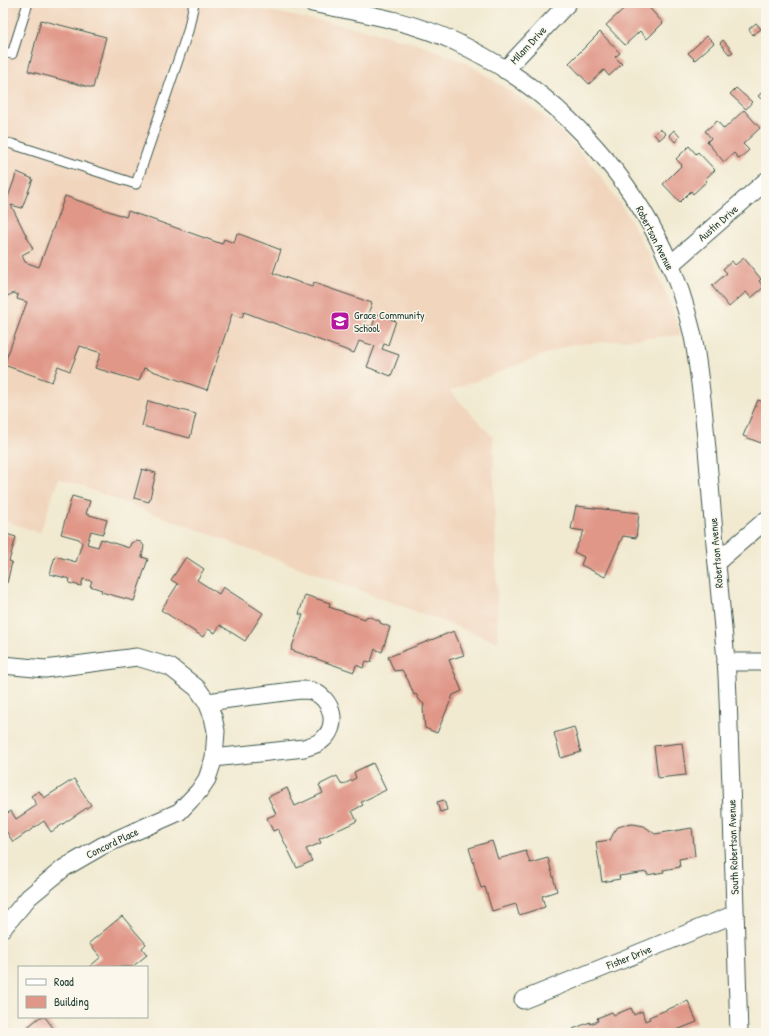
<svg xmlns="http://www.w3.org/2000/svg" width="769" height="1036" viewBox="0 0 769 1036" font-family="'Patrick Hand',sans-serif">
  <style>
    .built { fill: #f1d5bd }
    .building { fill: #e09788 }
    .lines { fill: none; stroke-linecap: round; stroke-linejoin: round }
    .service-casing { stroke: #3e574c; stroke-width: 11 }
    .minor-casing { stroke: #3e574c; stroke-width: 19 }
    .service { stroke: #fff; stroke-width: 9 }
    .minor { stroke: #fff; stroke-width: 17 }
    .labels { text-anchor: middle; stroke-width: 3; stroke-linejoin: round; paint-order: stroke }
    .street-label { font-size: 11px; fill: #1f3d34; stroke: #fbf7ec }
    .poi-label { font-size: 11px; fill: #1f3d34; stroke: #fbf7ec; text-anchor: start }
  </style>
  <rect width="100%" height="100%" fill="#fbf7ec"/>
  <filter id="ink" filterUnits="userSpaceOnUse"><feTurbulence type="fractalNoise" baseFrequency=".025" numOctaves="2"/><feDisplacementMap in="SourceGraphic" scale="8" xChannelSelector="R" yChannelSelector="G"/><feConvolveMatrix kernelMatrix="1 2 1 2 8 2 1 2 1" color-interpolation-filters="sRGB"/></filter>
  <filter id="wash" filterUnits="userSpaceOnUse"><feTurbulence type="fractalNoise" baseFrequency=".012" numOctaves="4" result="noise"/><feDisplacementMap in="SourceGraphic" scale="16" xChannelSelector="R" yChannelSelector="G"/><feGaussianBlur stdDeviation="0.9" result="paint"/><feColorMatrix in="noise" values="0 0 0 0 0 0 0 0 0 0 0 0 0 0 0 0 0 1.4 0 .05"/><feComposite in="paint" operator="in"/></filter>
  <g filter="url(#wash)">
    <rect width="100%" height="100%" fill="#f1ead1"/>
    <!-- built -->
    <path class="built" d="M3 3H224L352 27 415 43 467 63 516 95 551 122 593 166 625 211 648 253 672 308 681 335 569 345 450 391 493 437 498 642 59 478 40 533 3 520Z"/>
    <g id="blocks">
      <!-- building -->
      <g class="building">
        <path d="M630 3H645L663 23 647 39 640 31 625 45 606 25Z"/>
        <path d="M41 20 106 37 93 88 28 71Z"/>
        <path d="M756 23 761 29 753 35 749 29Z"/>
        <path d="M600 32 620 53 615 57 622 64 609 76 604 70 589 84 569 63Z"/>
        <path d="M707 36 714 43 695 60 688 53Z"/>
        <path d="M723 40 733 52 729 54 720 43Z"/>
        <path d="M736 88 752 102 746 109 730 94Z"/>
        <path d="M766 89V104L758 96Z"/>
        <path d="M744 110 760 128 743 144 749 150 739 159 734 153 724 162 707 142 711 138 705 131 717 121 724 129Z"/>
        <path d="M660 129 666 134 659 140 654 134Z"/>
        <path d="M674 130 680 137 675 142 669 135Z"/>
        <path d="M689 146 696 154 698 152 715 170 705 179 707 181 693 194 691 191 680 202 663 184 682 165 676 159Z"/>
        <path d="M17 172 33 179 22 208 11 205 33 249 22 255 25 262 39 267 65 196 126 217 128 211 222 244 224 239 234 243 237 233 281 250 273 273 312 287 314 283 372 303 364 325 372 327 377 314 396 321 388 345 384 344 382 349 399 355 391 376 367 367 375 346 359 341 354 353 244 312 242 318 232 314 207 390 144 368 139 381 95 368 101 353 80 346 70 371 58 366 52 382 4 365 27 302 17 299 18 295 14 293 3 298V200L8 197Z"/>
        <path d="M744 258 761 279 759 281 764 287 751 298 746 292 729 307 712 286 727 273 723 269 732 261 735 265Z"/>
        <path d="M758 400 766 403V445L743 436Z"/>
        <path d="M148 401 196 414 190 438 142 426Z"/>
        <path d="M142 469 156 473 149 502 134 498Z"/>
        <path d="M72 496 90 501 86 514 107 520 103 534 91 531 87 544 98 547 101 539 129 548 131 543 136 541 141 542 144 546 142 557 148 559 134 601 101 592 102 590 90 586 92 581 83 579 81 586 69 583 70 579 50 574 55 556 76 562 82 543 79 539 61 534Z"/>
        <path d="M576 506 639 513 636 538 623 536 605 577 581 565 584 557 574 552 584 531 571 529Z"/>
        <path d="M3 533 16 537 9 561 12 562 7 583 3 582Z"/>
        <path d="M186 557 204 569 197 580 219 594 223 587 263 613 245 641 220 625 215 633 208 629 203 637 161 610 178 584 171 580Z"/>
        <path d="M305 595 330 603 329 607 365 619 367 616 380 621V623L390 627 382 652 375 649 371 662 366 661 363 668 356 665 354 672 291 650 303 615 299 614Z"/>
        <path d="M454 631 464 655 449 660 462 691 453 695 437 733 425 728 423 709 424 704 420 701 416 694 414 695 408 680 402 670 394 671 388 657Z"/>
        <path d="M574 727 581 752 561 758 554 733Z"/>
        <path d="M682 743 686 775 658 778 654 746Z"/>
        <path d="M373 763 386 790 361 802 363 805 352 811 357 821 319 839 321 843 306 849 312 861 297 868 278 829 273 831 267 818 276 814 268 797 287 788 295 806 323 793 319 785 337 776 342 785 356 778 354 772Z"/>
        <path d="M74 779 91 805 51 832 44 821 13 842 3 826V816L11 811 16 819 37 805 31 796 39 791 44 798Z"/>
        <path d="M444 800 447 810 440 812 437 802Z"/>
        <path d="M633 824 644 826 655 834 692 828 695 856 679 859 680 867 663 870 664 872 647 875V872L619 876 620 879 602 882 596 842 610 840 613 834 618 827 625 825Z"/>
        <path d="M492 841 498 859 526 851 530 863 548 858 557 891 542 896 545 907 519 915 516 904 492 911 485 887 481 888 469 848Z"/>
        <path d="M122 916 146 944 142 948 147 955 132 967H89L101 957 89 943Z"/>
        <path d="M688 1001 697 1022 669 1033H656L654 1029 645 1033H570L574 1031 573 1029 590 1022V1024L598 1021 597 1018 612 1012 614 1015 631 1008 634 1015 642 1011 645 1021 650 1019 649 1017Z"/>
        <path d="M40 1017H45L57 1033H29L25 1029Z"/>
      </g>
    </g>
  </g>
  <g filter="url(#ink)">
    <use href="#blocks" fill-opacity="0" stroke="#3e574c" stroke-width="1"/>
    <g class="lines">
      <defs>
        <g id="service">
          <path d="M3 52 12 54 28 3"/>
          <path d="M3 142 12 144 136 184 188 31 194 3"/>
        </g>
        <g id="minor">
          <path d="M312 3C361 13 411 21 456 42 572 97 663 206 692 332 697 354 699 377 702 399 708 451 711 503 716 554 719 589 723 625 726 660 729 701 729 743 731 784 733 867 736 950 739 1033"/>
          <path d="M505 70 568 3"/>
          <path d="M670 265 766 181"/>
          <path d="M717 562 766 520"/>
          <path d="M726 662H766"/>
          <path d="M3 665 45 669 137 657 170 667 197 688 207 702 213 717 216 731 214 758 207 779 199 791 179 812 102 846 64 868 29 897 3 928"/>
          <path d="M207 702 300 690C304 690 308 690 312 691 333 699 340 727 321 741 316 745 310 746 304 748L214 758"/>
          <path d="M523 1000 735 914"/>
        </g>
      </defs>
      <!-- service casing -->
      <use href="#service" class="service-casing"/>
      <!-- minor casing -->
      <use href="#minor" class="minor-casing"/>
      <!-- service -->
      <use href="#service" class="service"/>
      <!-- minor -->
      <use href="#minor" class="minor"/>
    </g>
  </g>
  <!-- icons -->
  <defs>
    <symbol id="school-square" viewBox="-11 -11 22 22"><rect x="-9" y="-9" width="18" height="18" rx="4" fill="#b5179e" stroke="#fbf7ec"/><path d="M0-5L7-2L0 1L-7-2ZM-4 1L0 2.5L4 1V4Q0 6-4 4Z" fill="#fff"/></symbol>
  </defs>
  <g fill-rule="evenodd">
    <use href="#school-square" x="329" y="310" width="22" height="22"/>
  </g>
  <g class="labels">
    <!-- street labels -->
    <g class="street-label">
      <text transform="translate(528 45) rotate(-47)" y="4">Milam Drive</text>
      <text transform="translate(718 223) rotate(-41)" y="4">Austin Drive</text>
      <text transform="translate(655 238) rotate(63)" y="4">Robertson Avenue</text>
      <text transform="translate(716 553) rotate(-95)" y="4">Robertson Avenue</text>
      <text transform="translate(112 843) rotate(-26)" y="4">Concord Place</text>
      <text transform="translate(733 847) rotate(-92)" y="4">South Robertson Avenue</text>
      <text transform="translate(629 957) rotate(-22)" y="4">Fisher Drive</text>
    </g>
    <!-- poi labels -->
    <g class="poi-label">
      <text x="354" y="319">Grace Community<tspan x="354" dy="13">School</tspan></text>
    </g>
  </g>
  <!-- margin -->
  <rect width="769" height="1036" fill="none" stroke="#fbf7ec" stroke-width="16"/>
  <!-- legend -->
  <rect x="18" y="966" width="130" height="52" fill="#fbf7ec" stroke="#a3ada2"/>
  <rect x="26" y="979" width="20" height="6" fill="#ffffff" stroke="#a3ada2"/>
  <text x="54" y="986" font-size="12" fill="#1f3d34">Road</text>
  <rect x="26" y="996" width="20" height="12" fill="#e09788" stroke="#a3ada2"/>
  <text x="54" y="1006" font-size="12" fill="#1f3d34">Building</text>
</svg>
